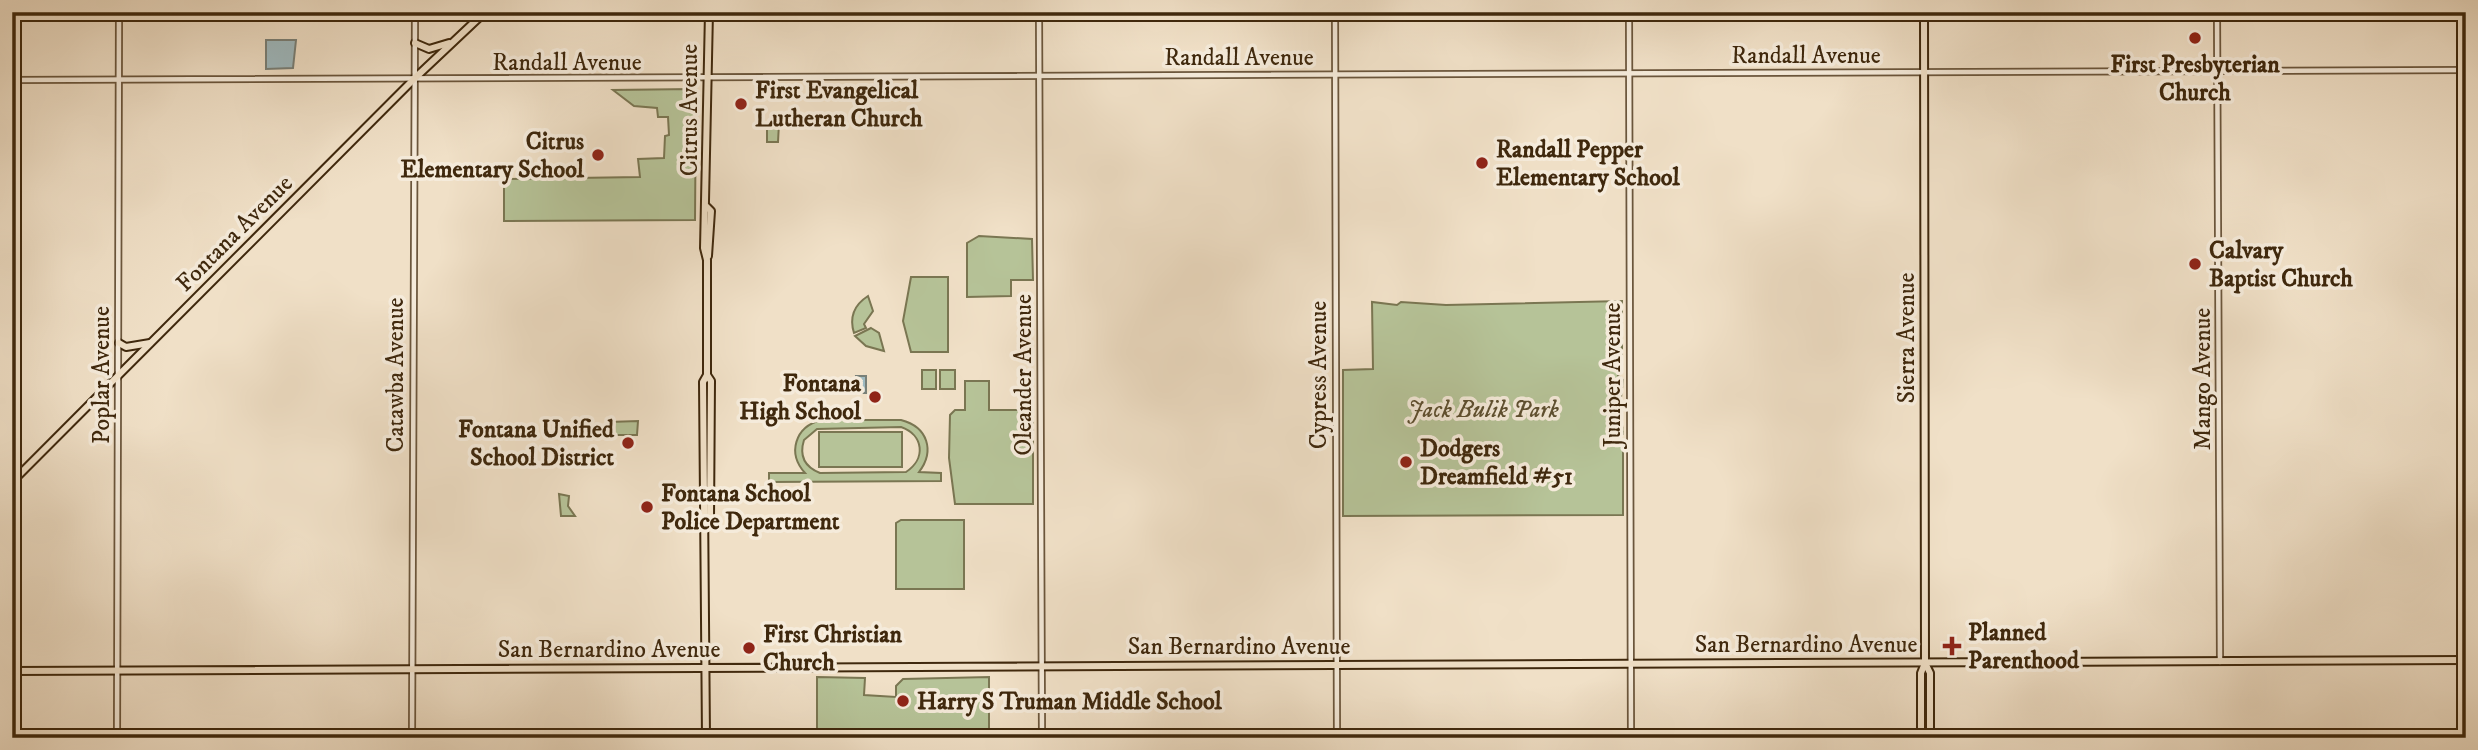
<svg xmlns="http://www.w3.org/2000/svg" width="2478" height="750" viewBox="0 0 2478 750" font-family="'IM FELL DW Pica',serif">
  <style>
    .green { fill: #b6c398; stroke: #7a7652; stroke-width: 2; fill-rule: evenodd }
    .water { fill: #9fbac0; stroke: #798078; stroke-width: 2 }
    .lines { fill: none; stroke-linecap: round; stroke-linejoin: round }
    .minor-casing { stroke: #6b563c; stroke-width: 8 }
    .major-casing { stroke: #3f280d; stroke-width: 10 }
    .minor { stroke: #f5ebdb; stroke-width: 4.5 }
    .major { stroke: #f0e0c7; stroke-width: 6 }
    .poi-dot { fill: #8f2418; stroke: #f5ebdb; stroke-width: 2.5 }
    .labels { text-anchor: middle; stroke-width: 7; stroke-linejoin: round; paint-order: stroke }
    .street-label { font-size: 24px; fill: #3f280d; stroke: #f5ebdb }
    .poi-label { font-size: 24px; font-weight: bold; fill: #3f280d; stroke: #f5ebdb; text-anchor: start }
    .park-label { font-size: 24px; font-style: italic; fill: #5d4f30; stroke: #f5ebdb }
  </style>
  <rect width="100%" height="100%" fill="#f0e0c7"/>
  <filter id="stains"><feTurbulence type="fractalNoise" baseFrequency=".00286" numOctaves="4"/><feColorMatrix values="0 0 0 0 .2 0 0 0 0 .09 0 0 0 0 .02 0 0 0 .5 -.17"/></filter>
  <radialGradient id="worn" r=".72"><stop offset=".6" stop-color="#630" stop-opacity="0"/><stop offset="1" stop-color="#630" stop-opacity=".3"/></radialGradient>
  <!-- green -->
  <g class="green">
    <path d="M693 89 696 93 695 220 504 221V179L640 177 638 159 664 158 665 136 669 135 668 117H658L657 108 634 106 613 90Z"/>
    <path d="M767 123H779L778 142H767Z"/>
    <path d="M979 236 1032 239 1033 280H1011V296L967 297V243Z"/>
    <path d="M911 277H948V352H911L903 321Z"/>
    <path d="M868 296 873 311 864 324 866 328 854 333C849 317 854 305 868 296Z"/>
    <path d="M1622 301V364L1618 376 1623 380 1620 406 1623 434 1620 437 1623 449V515L1343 516V370L1373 369 1372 302 1397 305 1401 302 1446 305Z"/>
    <path d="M871 328 879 333 884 351 866 346 855 336Z"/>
    <rect x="922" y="370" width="14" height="19"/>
    <rect x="940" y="370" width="15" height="19"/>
    <path d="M965 381H989V410H1033V504H955L949 458 950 415 955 410H965Z"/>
    <path d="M821 420H901C928 427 935 451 919 472L941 473V481L769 482V473H805C787 453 795 427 821 420ZM901 427C924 435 926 459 906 472L820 473C805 467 799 456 804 440L817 429Z"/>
    <path d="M638 421 637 435H608L609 422Z"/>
    <rect x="819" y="432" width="83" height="35"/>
    <path d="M559 494 569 496 568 506 575 516H561Z"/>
    <path d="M901 520H964V589H896V523Z"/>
    <path d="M817 677 865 678 864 695 896 697V686L903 679 989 677V738H833L828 733 817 734Z"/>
  </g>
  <!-- water -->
  <g class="water">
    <path d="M266 40H296L293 68 266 69Z"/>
    <path d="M856 376H866V393H849V384L857 383Z"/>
  </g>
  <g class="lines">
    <defs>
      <g id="minor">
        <path d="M1039 12 1042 738"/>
        <path d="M1335 12 1337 738"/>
        <path d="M1629 12 1631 738"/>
        <path d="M2217 12 2220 662"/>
        <path d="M12 80 2466 70"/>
        <path d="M117 738 119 12"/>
        <path d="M412 738 415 12"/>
      </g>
      <g id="major">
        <path d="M1924 12 1925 663 1930 673V738"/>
        <path d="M415 43 429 49 449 43"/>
        <path d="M707 207 711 211 708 256"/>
        <path d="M119 343 126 347 150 343"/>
        <path d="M12 482 415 78 485 12"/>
        <path d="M706 523 710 519 711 381 707 375V260L704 248 709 12"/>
        <path d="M12 671 2466 660"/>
        <path d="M706 738 703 382 707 375"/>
        <path d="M1921 738V673L1925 663"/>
      </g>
    </defs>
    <!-- minor casing -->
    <use href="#minor" class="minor-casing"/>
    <!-- major casing -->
    <use href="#major" class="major-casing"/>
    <!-- minor -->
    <use href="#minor" class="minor"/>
    <!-- major -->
    <use href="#major" class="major"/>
  </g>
  <!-- markers -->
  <g class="poi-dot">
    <circle cx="2195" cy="38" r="7"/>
    <circle cx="741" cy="104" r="7"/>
    <circle cx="598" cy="155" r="7"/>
    <circle cx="1482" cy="163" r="7"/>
    <circle cx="2195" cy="264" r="7"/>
    <circle cx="875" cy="397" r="7"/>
    <circle cx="628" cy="443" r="7"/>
    <circle cx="1406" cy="462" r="7"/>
    <circle cx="647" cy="507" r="7"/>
    <path d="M1948.5 635.5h7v7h7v7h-7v7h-7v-7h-7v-7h7z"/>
    <circle cx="749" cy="648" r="7"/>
    <circle cx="903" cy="701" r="7"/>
  </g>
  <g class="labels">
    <!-- street labels -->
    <g class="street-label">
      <text x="1806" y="63">Randall Avenue</text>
      <text x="1239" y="65">Randall Avenue</text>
      <text x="567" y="70">Randall Avenue</text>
      <text transform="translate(689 110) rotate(-90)" y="8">Citrus Avenue</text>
      <text transform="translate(234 233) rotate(-45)" y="8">Fontana Avenue</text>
      <text transform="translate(1906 338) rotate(-90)" y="8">Sierra Avenue</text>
      <text transform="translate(101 375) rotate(-90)" y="8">Poplar Avenue</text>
      <text transform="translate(395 375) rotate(-90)" y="8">Catawba Avenue</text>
      <text transform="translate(1023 375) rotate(-90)" y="8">Oleander Avenue</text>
      <text transform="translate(1318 375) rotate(-90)" y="8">Cypress Avenue</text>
      <text transform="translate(1612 375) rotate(-90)" y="8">Juniper Avenue</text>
      <text transform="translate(2202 379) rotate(-90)" y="8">Mango Avenue</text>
      <text x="1806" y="652">San Bernardino Avenue</text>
      <text x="1239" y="654">San Bernardino Avenue</text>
      <text x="609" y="657">San Bernardino Avenue</text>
    </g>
    <!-- poi labels -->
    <g class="poi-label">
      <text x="2195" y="72" text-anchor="middle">First Presbyterian<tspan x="2195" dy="28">Church</tspan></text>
      <text x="755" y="98">First Evangelical<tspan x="755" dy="28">Lutheran Church</tspan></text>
      <text x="584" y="149" text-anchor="end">Citrus<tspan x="584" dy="28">Elementary School</tspan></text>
      <text x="1496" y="157">Randall Pepper<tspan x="1496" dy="28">Elementary School</tspan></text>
      <text x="2209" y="258">Calvary<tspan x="2209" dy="28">Baptist Church</tspan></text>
      <text x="861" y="391" text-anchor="end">Fontana<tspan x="861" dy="28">High School</tspan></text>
      <text x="614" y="437" text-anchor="end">Fontana Unified<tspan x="614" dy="28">School District</tspan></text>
      <text x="1420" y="456">Dodgers<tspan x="1420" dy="28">Dreamfield #51</tspan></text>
      <text x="661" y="501">Fontana School<tspan x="661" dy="28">Police Department</tspan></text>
      <text x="1968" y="640">Planned<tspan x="1968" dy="28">Parenthood</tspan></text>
      <text x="763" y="642">First Christian<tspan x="763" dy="28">Church</tspan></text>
      <text x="917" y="709">Harry S Truman Middle School</text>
    </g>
    <!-- park labels -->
    <g class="park-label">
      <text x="1483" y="417">Jack Bulik Park</text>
    </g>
  </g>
  <!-- margin -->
  <rect width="2478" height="750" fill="none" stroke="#f0e0c7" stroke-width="42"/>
  <rect x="14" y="14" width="2450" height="722" fill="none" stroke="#3f280d" stroke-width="3.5"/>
  <rect x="21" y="21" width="2436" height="708" fill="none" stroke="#3f280d" stroke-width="2"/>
  <rect width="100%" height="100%" filter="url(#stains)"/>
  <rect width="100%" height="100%" fill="url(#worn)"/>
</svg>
